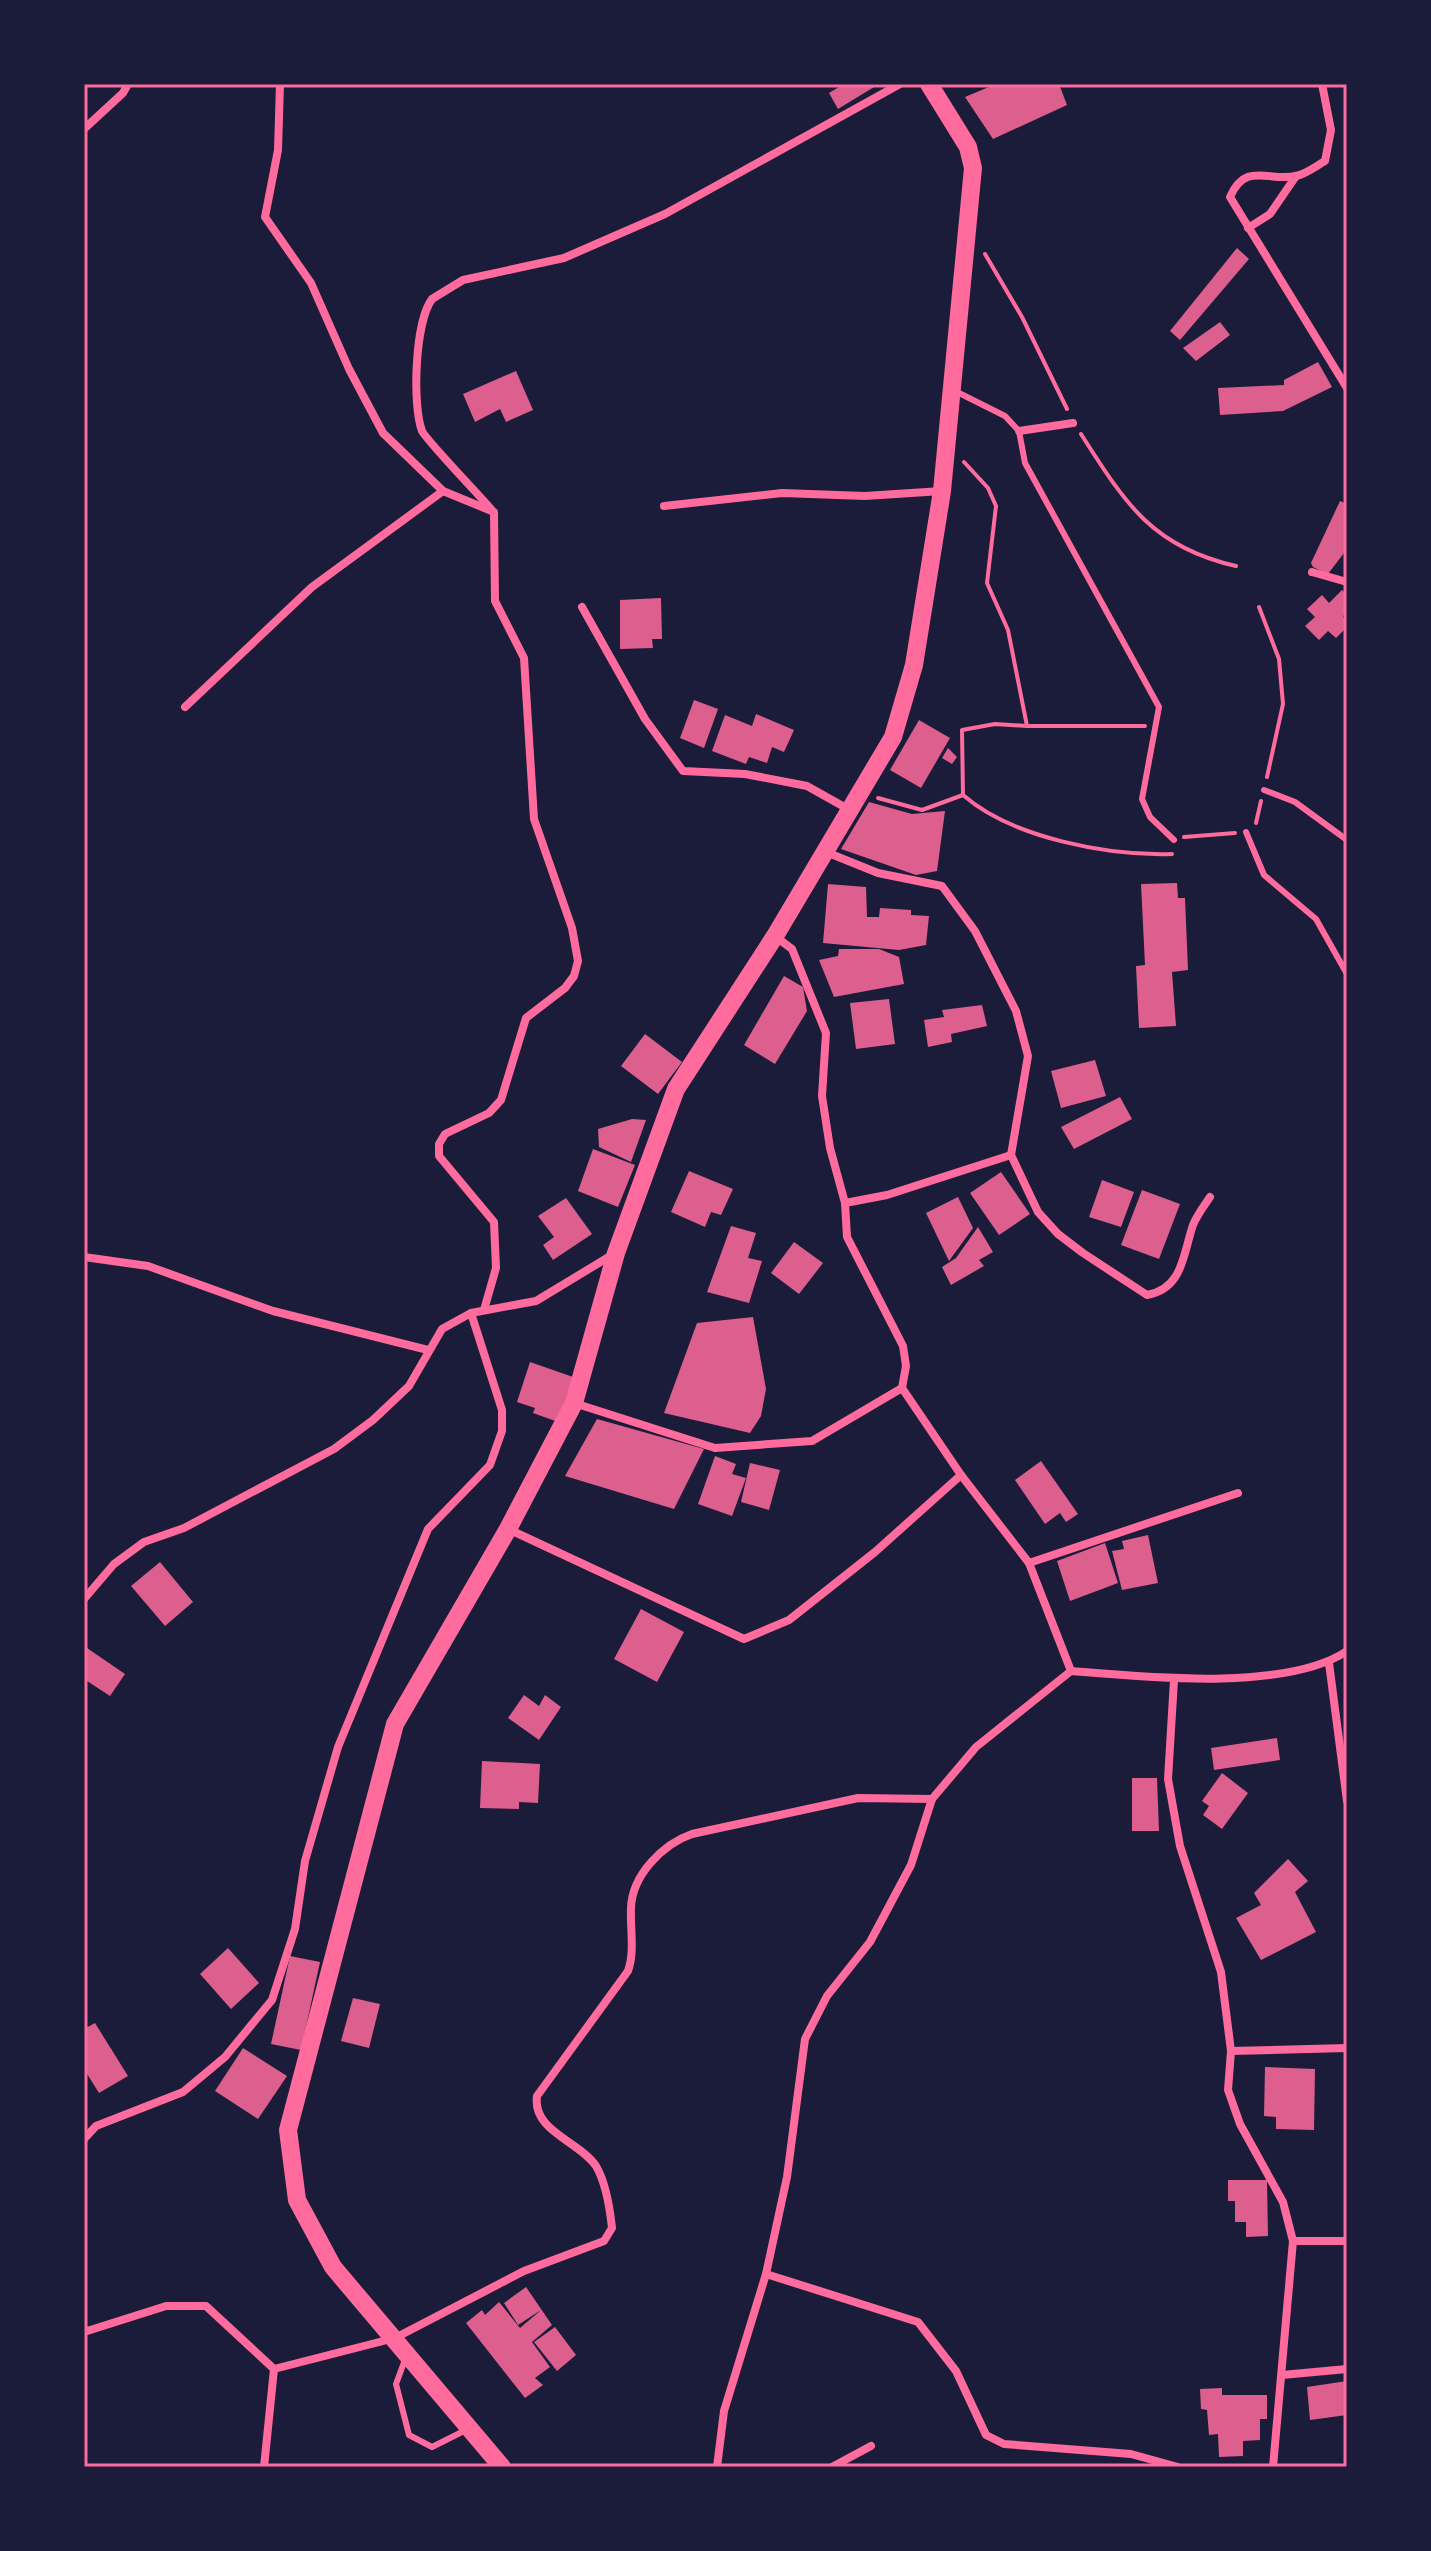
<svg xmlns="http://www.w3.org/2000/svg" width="1431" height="2551" viewBox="0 0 1431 2551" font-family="'Crimson Pro',serif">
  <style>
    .building { fill: #dd5f8e }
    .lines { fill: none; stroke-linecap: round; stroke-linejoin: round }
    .path { stroke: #ff6b9d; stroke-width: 4 }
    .service { stroke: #ff6b9d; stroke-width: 6 }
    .minor { stroke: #ff6b9d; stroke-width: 8 }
    .primary { stroke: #ff6b9d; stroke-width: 18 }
    .neatline { fill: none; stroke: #ff6b9d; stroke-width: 3 }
  </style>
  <rect width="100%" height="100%" fill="#1b1b3a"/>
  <!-- building -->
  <g class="building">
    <path d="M844 84H879L838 109 829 93Z"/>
    <path d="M996 84H1059L1067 105 993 139 965 97Z"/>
    <path d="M1237 248 1249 259 1180 340 1170 331Z"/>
    <path d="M1220 322 1230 335 1196 361 1183 348Z"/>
    <path d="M1318 362 1332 387 1283 411 1220 415 1218 388 1284 385V380Z"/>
    <path d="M516 371 533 410 506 422 500 409 475 422 463 394Z"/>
    <path d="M1340 501 1347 504V549L1328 574 1313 567 1311 563Z"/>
    <path d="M1342 590 1347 595V612L1343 616 1347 627 1336 638 1328 631 1319 640 1305 626 1315 617 1307 609 1322 595 1329 603Z"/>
    <path d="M661 598 662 639H652L653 648 620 649V600Z"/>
    <path d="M694 700 718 709 704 748 680 738Z"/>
    <path d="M756 714 794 730 784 752 772 747 767 763 749 757 746 764 712 751 725 715 752 726Z"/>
    <path d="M919 720 950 738 921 788 890 770Z"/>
    <path d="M948 748 957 757 952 764 942 758Z"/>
    <path d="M869 802 912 814 945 811 937 871 916 875 841 849Z"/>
    <path d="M1177 883 1178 898H1185L1188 970 1172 972 1176 1026 1139 1028 1136 966 1145 965 1141 884Z"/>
    <path d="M828 884 866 887 867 917H879L880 908 911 910V915L929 916 926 945 899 950 823 943Z"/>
    <path d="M839 949H879L899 957 904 984 834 997 819 960 838 956Z"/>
    <path d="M784 976 803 987 807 1011 775 1064 744 1045Z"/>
    <path d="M889 999 895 1044 856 1049 850 1003Z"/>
    <path d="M982 1005 987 1026 951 1034 952 1042 928 1047 924 1020 944 1017 942 1010Z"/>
    <path d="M645 1034 682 1062 658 1094 621 1066Z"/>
    <path d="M1095 1060 1106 1096 1061 1108 1051 1071Z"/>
    <path d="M1120 1097 1132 1119 1074 1149 1061 1127Z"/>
    <path d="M632 1119 646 1120 631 1162 599 1147 598 1129Z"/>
    <path d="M593 1149 635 1165 618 1207 578 1191Z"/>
    <path d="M689 1171 733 1189 721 1215 711 1212 705 1227 671 1212Z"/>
    <path d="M1001 1172 1030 1214 999 1235 970 1193Z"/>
    <path d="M1102 1180 1134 1192 1121 1227 1089 1217Z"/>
    <path d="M1142 1190 1180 1204 1159 1259 1121 1245Z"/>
    <path d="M958 1197 973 1228 949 1261 926 1213Z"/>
    <path d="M566 1198 592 1234 553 1260 543 1245 554 1237 538 1216Z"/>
    <path d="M731 1226 756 1233 748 1258 762 1261 749 1303 707 1292Z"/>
    <path d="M978 1227 993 1252 979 1260 984 1266 951 1285 942 1267 956 1258Z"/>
    <path d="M794 1242 823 1263 799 1294 771 1273Z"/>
    <path d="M753 1317 766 1389 761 1416 750 1433 664 1413 697 1323Z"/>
    <path d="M530 1362 576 1378 561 1423 533 1413 535 1408 517 1402Z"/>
    <path d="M597 1419 704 1449 674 1509 565 1476Z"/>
    <path d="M715 1456 736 1464 732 1474 746 1478 732 1516 698 1504Z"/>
    <path d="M1041 1461 1078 1514 1066 1522 1060 1513 1045 1524 1015 1480Z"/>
    <path d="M750 1463 780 1470 769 1510 741 1502Z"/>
    <path d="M1148 1535 1158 1583 1122 1590 1112 1551 1124 1549 1122 1541Z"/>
    <path d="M1105 1543 1118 1583 1070 1601 1057 1561Z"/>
    <path d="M160 1562 193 1602 165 1626 131 1586Z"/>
    <path d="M641 1609 684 1632 657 1682 614 1659Z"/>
    <path d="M87 1648 125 1674 110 1696 84 1679Z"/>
    <path d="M524 1695 539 1706 545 1695 561 1707 539 1740 508 1718Z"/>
    <path d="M1277 1738 1280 1760 1214 1770 1211 1748Z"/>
    <path d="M482 1761 540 1764 538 1803 519 1802V1809L480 1808Z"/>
    <path d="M1222 1773 1248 1793 1222 1829 1203 1815 1209 1806 1202 1801Z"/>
    <path d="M1132 1778H1157L1159 1831H1132Z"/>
    <path d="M1288 1859 1308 1881 1295 1892 1316 1932 1261 1960 1236 1918 1261 1905 1254 1893Z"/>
    <path d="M228 1948 259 1983 231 2009 200 1974Z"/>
    <path d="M290 1956 320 1962 301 2050 271 2044Z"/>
    <path d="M353 1998 380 2004 369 2048 341 2041Z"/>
    <path d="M95 2023 128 2076 99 2093 84 2069V2029Z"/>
    <path d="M243 2048 287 2076 258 2119 215 2091Z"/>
    <path d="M1265 2067 1315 2069 1314 2130 1276 2129V2117L1264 2116Z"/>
    <path d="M1228 2180H1267L1268 2236 1246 2237V2222H1235V2201H1228Z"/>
    <path d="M526 2287 552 2325 532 2342 550 2367 535 2378 543 2385 525 2398 466 2323 482 2310 485 2315 499 2302 520 2328 541 2310 518 2325 504 2303Z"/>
    <path d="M555 2327 576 2355 557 2371 534 2342Z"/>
    <path d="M1347 2381V2415L1310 2420 1307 2387Z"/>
    <path d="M1222 2388V2395H1267V2419H1260V2440L1243 2441V2456L1219 2457 1218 2434 1209 2435 1207 2410 1201 2409 1200 2389Z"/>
  </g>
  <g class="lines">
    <!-- path -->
    <g class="path">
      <path d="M985 254 1022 317 1067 409"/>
      <path d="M1081 434C1125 503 1152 547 1236 566"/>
      <path d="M964 462 988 488 996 506 987 583 1008 630 1027 726H1145"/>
      <path d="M1259 607 1279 659 1283 704 1267 777"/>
      <path d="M963 795C1012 838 1108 856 1172 854"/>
      <path d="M963 795 962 730 995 724 1027 726"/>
      <path d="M878 798 922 810 963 795"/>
      <path d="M1256 823 1261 801"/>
      <path d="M1184 837 1235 833"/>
    </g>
    <!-- service -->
    <g class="service">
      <path d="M953 390 1005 416 1019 431 1025 463 1159 707 1142 799 1150 817 1174 840"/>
      <path d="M1264 790 1295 802 1347 840"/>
      <path d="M1246 832 1264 875 1316 919 1347 974"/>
      <path d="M406 2357 396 2384 409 2435 432 2447 466 2430"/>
    </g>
    <!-- minor -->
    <g class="minor">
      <path d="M280 84 278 150 265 217 311 283 349 369 383 433 443 491 494 512 495 601 524 658 534 819 572 928 578 961 574 976 565 988 526 1018 501 1100 489 1113 445 1134 439 1144V1156L494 1222 496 1268 484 1310"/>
      <path d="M1322 84 1331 130 1325 161C1316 166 1306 174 1296 176 1268 182 1246 161 1230 197L1347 388"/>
      <path d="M84 129 123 93 128 84"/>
      <path d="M1248 228 1270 214 1296 176"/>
      <path d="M1019 431 1073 423"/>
      <path d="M664 506 782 493 865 496 942 491"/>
      <path d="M491 509C481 497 426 440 422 431 412 404 415 322 432 299L463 280 564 258 665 214 900 84"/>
      <path d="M1312 572 1347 582"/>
      <path d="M582 607 645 719 683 771 745 774 807 786 848 809"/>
      <path d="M185 707 312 587 443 491"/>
      <path d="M826 852 878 873 942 886 975 931 1016 1011 1028 1056 1011 1155 1038 1212 1058 1234 1083 1253 1147 1295C1183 1289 1183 1254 1193 1225 1197 1215 1204 1206 1210 1197"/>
      <path d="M776 937 792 949 826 1033 822 1096 830 1148 845 1203 847 1237 903 1346 906 1366 902 1388 961 1475 1029 1563 1071 1671"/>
      <path d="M845 1203 887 1195 1011 1155"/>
      <path d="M84 1257 148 1266 273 1311 428 1350"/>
      <path d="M574 1403 715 1448 812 1441 902 1388"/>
      <path d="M508 1529 744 1639 789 1620 875 1552 961 1475"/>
      <path d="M1029 1563 1238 1493"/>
      <path d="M84 1599 114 1564 144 1542 184 1528 334 1449 373 1420 409 1386 442 1329 471 1313 536 1301 612 1255"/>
      <path d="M1329 1663 1347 1801"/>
      <path d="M1071 1671C1143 1677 1286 1692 1347 1651"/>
      <path d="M1174 1680 1168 1779 1180 1846 1221 1972 1231 2051 1228 2090 1240 2124 1283 2202 1293 2241 1273 2467"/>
      <path d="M1231 2051 1347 2048"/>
      <path d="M84 2139 96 2126 183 2092 225 2057 272 2000 295 1929 305 1861 338 1747 428 1529 490 1465 502 1431V1410L471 1313"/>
      <path d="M1293 2241H1347"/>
      <path d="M766 2274 918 2322 956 2371 986 2435 1004 2444 1131 2454 1178 2467"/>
      <path d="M84 2332 166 2306H206L274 2369 395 2338 524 2271 604 2241 612 2228C610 2209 606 2183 596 2166 579 2141 532 2131 537 2096L628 1971C635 1951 630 1929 631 1908 632 1875 663 1844 692 1834L858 1798 932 1799"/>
      <path d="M1282 2375 1347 2369"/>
      <path d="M264 2467 274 2369"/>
      <path d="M717 2467 724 2411 766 2274 787 2177 805 2039 827 1996 870 1942 911 1865 932 1799 976 1747 1071 1671"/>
      <path d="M832 2467 871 2446"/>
    </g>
    <!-- primary -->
    <path class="primary" d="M502 2467 333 2267 297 2200 288 2130 395 1724 508 1529 574 1403 616 1253 676 1089 775 936 893 737 914 665 942 491 973 168 968 147 929 84"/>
  </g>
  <!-- border -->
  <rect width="1431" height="2551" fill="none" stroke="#1b1b3a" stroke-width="172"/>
  <rect x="86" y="86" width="1259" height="2379" class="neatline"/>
</svg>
